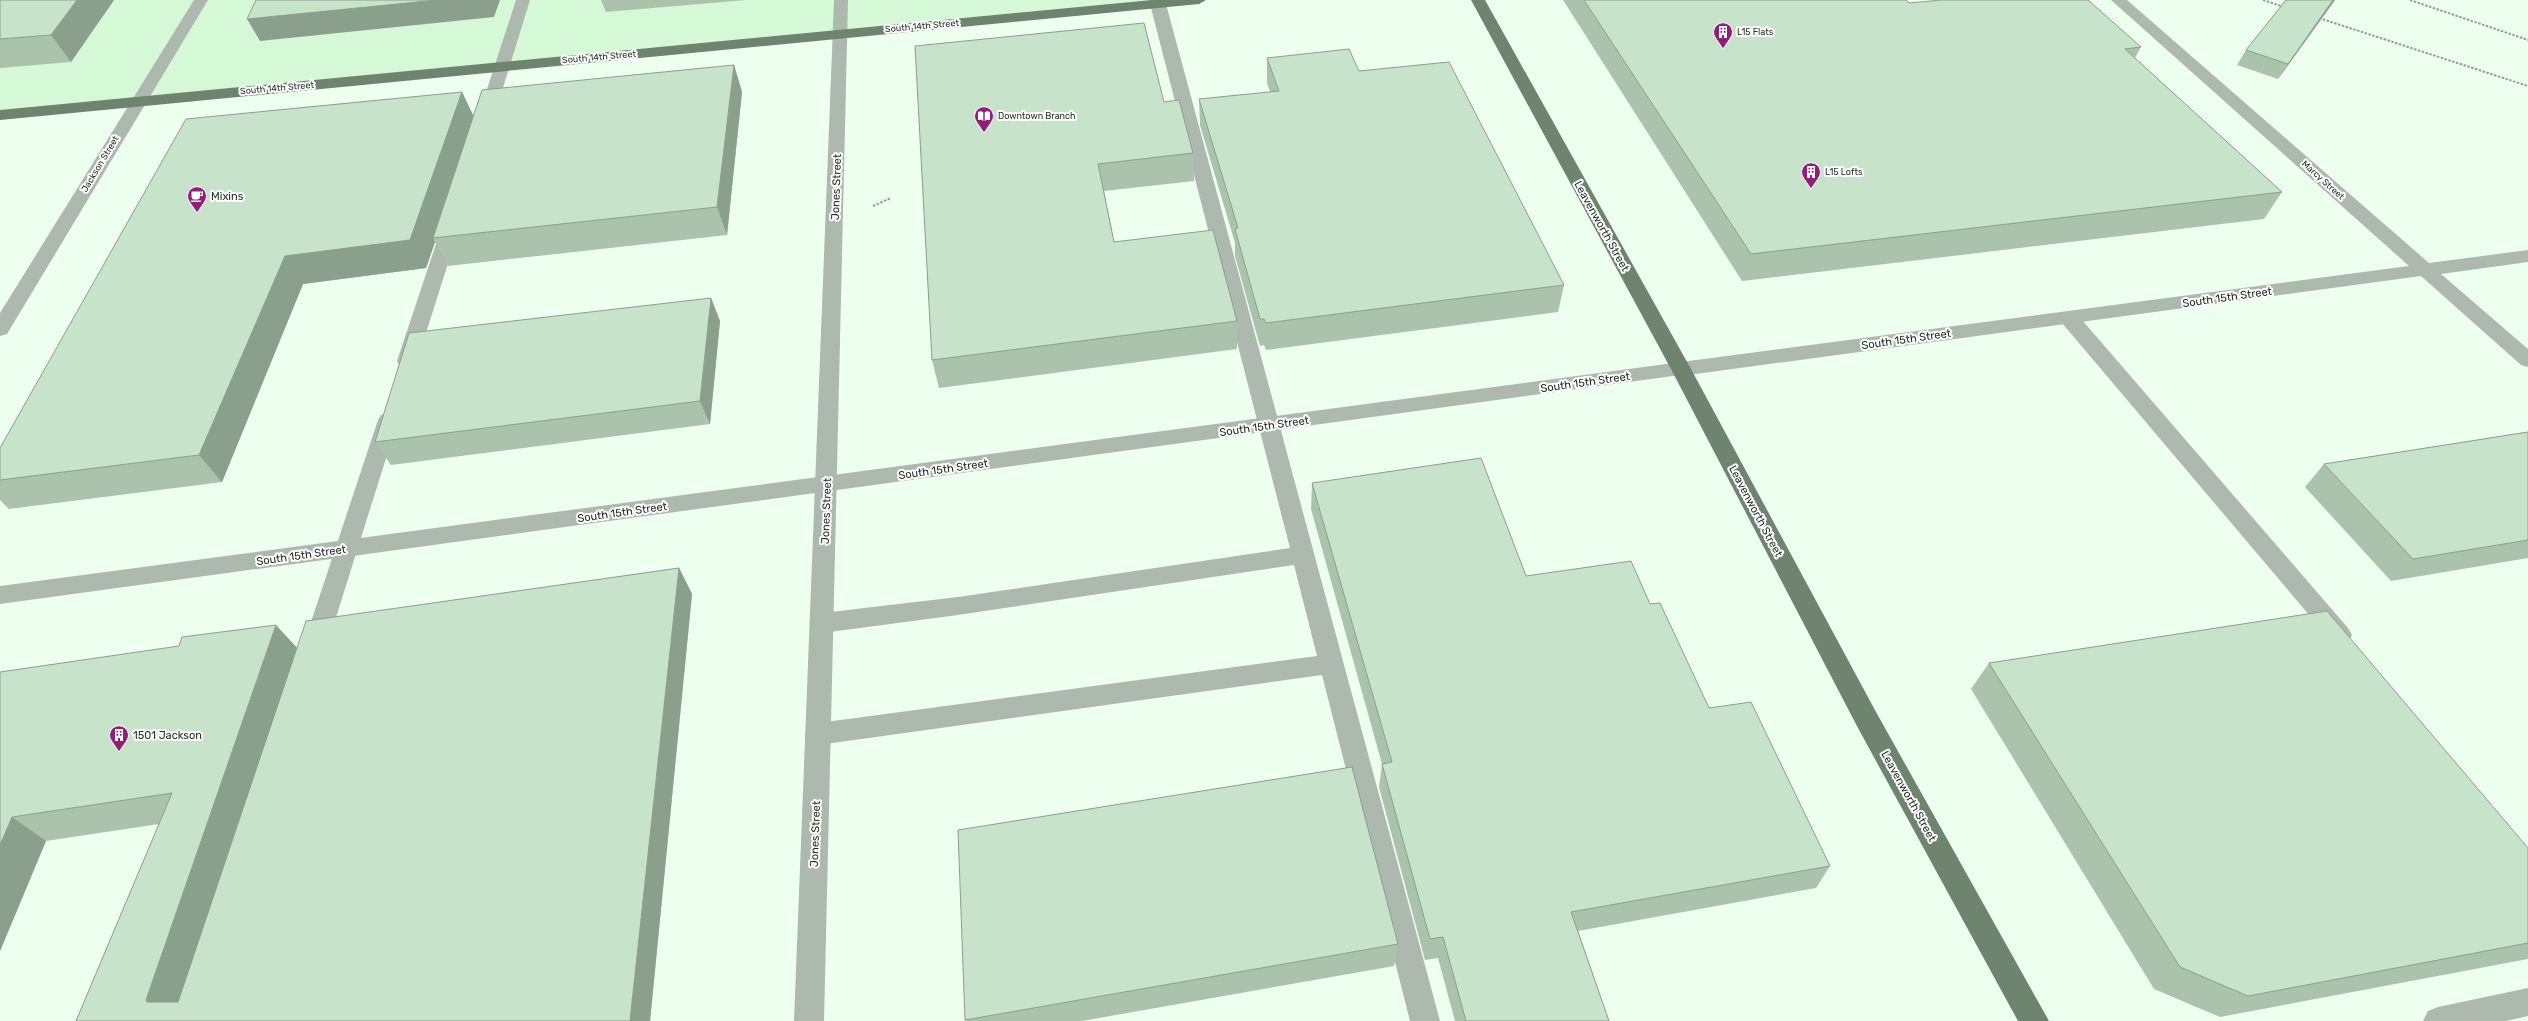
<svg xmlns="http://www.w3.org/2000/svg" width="2528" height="1021" viewBox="0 0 2528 1021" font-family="Rubik,sans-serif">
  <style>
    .built { fill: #d5f8d7 }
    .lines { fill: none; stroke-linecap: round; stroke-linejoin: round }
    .path { stroke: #92a092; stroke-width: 2; stroke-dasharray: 2.5 1.5; stroke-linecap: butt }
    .service { fill: #adb9ae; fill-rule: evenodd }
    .minor { fill: #adb9ae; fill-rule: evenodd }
    .tertiary { fill: #adb9ae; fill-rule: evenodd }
    .primary { fill: #6e846f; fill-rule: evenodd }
    .wall { fill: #abc3ad }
    .shaded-wall { fill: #8b9f8d }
    .building { fill: #c7e3c9; stroke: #8b9f8d }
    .labels { text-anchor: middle; stroke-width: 4; stroke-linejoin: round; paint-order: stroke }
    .far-street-label { font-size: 9px; fill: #232d23; stroke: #fff }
    .far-poi-label { font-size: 9px; fill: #232d23; stroke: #fff; text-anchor: start }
    .street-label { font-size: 11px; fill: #232d23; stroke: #fff }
    .poi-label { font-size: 11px; fill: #232d23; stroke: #fff; text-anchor: start }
  </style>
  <rect width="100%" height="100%" fill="#edffee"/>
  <!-- built -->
  <path class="built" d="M0 0H1199L0 115Z"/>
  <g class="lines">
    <!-- path -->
    <g class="path">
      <path d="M2263 0 2284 7"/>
      <path d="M2410 0 2528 40"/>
      <path d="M2319 18 2528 86"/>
      <path d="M873 206 891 198"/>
    </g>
    <!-- service -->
    <g class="service">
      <path d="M516 0H530L494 117 492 121H480L478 117Z"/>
      <path d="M1156 0 1163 1 1166 4 1440 1021H1410L1322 675 818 745 809 742 805 734 809 726 818 723 1317 656 1294 565 958 615 822 633 814 630 810 623 814 616 822 613 958 597 1290 548 1150 4Z"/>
      <path d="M451 220 457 222 460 226 417 361 414 366 407 368 400 366 397 361 442 226 445 222Z"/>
      <path d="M2069 312 2076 313 2348 628 2352 635 2348 642 2340 645 2332 642 2062 323 2059 318 2062 313Z"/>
      <path d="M388 413 395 415 398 420 327 646 323 653 315 656 307 653 303 646 378 420 381 415Z"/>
    </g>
    <!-- minor -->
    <g class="minor">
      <path d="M834 0H848L824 1021H794Z"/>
      <path d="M2111 0H2127L2429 263 2528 250V262L2441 274 2528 349V367L2521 365 2421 276 1681 376 1674 374 1671 369 1674 364 1681 362 2409 266Z"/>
      <path d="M2528 988V1016L2506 1021H2423L2428 1011 2438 1007Z"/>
    </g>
    <!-- tertiary -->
    <g class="tertiary">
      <path d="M194 0H208L7 334 0 336V313Z"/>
      <path d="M1681 362 1688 364 1691 369 1688 374 0 604V586Z"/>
    </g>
    <!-- primary -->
    <g class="primary">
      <path d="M1152 0H1206L1199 4 0 120V110Z"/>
      <path d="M1471 0H1485L1691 369 1876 712 2049 1021H2018L1858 728 1671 369Z"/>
    </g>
  </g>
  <!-- wall -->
  <g class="wall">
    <path d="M0 0H114L71 62 0 68Z"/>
    <path d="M601 0H746L606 12Z"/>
    <path d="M1563 0H1906L1909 3 2141 47 2135 58 2282 192 2264 219 1742 281Z"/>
    <path d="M2286 0H2335L2278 79 2237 65 2246 50Z"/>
    <path d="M915 46 1193 153 1194 181 1104 191 1114 242 1237 321V349L939 388 932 360Z"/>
    <path d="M1267 58 1359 71 1564 285 1558 312 1266 350 1264 345 1260 346 1235 256V243L1200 125 1199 99 1270 92 1267 83Z"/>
    <path d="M734 65 742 92 727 235 448 266 435 242 426 268 303 284 222 482 9 509 0 500V448L462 92 473 116Z"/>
    <path d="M711 298 720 321 710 424 391 465 375 442Z"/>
    <path d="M2528 432V558L2391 581 2305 487 2324 464Z"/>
    <path d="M1312 483 1526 576 1650 604 1709 708 1830 866 1816 888 1578 931 1609 1021H1455L1438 958 1425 960 1379 787 1382 764 1311 509Z"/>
    <path d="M679 568 692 594 650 1021H76L159 824 46 841 0 951V672L297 648Z"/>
    <path d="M1989 663 2528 848V959L2220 1017 2154 989 1971 689Z"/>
    <path d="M1398 944 1394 966 1082 1021H965V1020Z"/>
  </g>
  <!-- shaded-wall -->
  <g class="shaded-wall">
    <path d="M77 0H114L71 62 51 35Z"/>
    <path d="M437 0H500L494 17 260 41 247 19Z"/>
    <path d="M2333 0H2335L2278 79 2288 64Z"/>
    <path d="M734 65 742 92 727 235 717 207Z"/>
    <path d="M462 92 475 119 433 238 435 242 426 268 303 284 222 482 199 455 285 256Z"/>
    <path d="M711 298 720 321 710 424 700 401Z"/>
    <path d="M679 568 692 594 650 1021H630Z"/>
    <path d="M276 625 300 651 179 1021 147 1002 146 1000Z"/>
    <path d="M12 817 46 841 0 951V845Z"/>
  </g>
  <!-- building -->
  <g class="building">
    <path d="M0 0H77L51 35 0 39Z"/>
    <path d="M256 0H437L247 19Z"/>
    <path d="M1584 0H1906L1909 3 1941 0H2088L2141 47 2125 49 2282 192 1751 254Z"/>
    <path d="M2286 0H2333L2288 64 2246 50Z"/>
    <path d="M1144 23 1164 102 1179 100 1193 153 1098 164 1114 242 1213 230 1237 321 932 360 915 46Z"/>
    <path d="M1349 49 1359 71 1449 62 1564 285 1266 323 1264 319H1260L1235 229 1238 228 1199 99 1279 91 1267 58Z"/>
    <path d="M734 65 717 207 433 238 482 90Z"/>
    <path d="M462 92 410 240 285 256 199 455 0 480V448L186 119Z"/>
    <path d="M711 298 700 401 375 442 409 333Z"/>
    <path d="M2528 432V540L2413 559 2324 464Z"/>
    <path d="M1481 458 1526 576 1631 561 1650 604 1660 603 1709 708 1751 702 1830 866 1571 912 1609 1021H1466L1443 937 1430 939 1382 764 1392 762 1312 483Z"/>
    <path d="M679 568 630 1021H76L172 793 12 817 0 845V672L179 646 182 637 276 625 146 1000 147 1002H178L306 621Z"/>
    <path d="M2327 611 2528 848V943L2248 996 2180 967 1989 663Z"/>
    <path d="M1352 767 1398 944 965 1020 958 830Z"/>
  </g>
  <!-- icons -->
  <defs>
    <symbol id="building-pin" viewBox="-11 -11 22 30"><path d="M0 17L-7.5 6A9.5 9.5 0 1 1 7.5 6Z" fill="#931d7a" stroke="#fff"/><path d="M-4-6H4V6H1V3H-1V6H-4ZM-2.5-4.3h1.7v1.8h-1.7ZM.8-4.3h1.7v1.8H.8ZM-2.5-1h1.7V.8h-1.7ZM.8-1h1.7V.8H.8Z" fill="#fff"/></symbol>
    <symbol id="library-pin" viewBox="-11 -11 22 30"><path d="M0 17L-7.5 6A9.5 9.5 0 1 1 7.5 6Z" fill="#931d7a" stroke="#fff"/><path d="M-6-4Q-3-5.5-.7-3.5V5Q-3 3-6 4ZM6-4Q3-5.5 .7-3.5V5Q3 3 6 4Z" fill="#fff"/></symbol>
    <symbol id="cafe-pin" viewBox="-11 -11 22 30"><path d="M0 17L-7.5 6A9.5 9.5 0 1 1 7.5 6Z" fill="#931d7a" stroke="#fff"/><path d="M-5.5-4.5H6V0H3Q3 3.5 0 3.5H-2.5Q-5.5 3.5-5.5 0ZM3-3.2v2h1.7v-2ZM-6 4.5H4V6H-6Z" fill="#fff"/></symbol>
  </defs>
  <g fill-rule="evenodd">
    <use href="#building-pin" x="1712" y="21" width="22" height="30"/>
    <use href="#library-pin" x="973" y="105" width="22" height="30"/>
    <use href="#building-pin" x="1800" y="161" width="22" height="30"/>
    <use href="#cafe-pin" x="186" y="185" width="22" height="30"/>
    <use href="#building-pin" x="108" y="724" width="22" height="30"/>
  </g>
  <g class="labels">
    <!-- far-street labels -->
    <g class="far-street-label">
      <text transform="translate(922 26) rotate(-5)" y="3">South 14th Street</text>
      <text transform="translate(599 57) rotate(-5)" y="3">South 14th Street</text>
      <text transform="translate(277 88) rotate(-5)" y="3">South 14th Street</text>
      <text transform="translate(100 164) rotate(-59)" y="3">Jackson Street</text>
      <text transform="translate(2323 180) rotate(42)" y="3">Marcy Street</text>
    </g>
    <!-- far-poi labels -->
    <g class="far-poi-label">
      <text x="1737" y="35">L15 Flats</text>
      <text x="998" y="119">Downtown Branch</text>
      <text x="1825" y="175">L15 Lofts</text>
    </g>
    <!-- street labels -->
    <g class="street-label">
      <text transform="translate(836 187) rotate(-88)" y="4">Jones Street</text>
      <text transform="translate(1602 226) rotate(61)" y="4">Leavenworth Street</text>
      <text transform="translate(2227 297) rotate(-8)" y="4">South 15th Street</text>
      <text transform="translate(1906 339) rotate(-8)" y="4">South 15th Street</text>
      <text transform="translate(1585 382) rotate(-8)" y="4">South 15th Street</text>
      <text transform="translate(1264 426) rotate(-8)" y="4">South 15th Street</text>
      <text transform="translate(943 469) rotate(-8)" y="4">South 15th Street</text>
      <text transform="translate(826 511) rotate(-88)" y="4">Jones Street</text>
      <text transform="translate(1756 511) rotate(62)" y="4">Leavenworth Street</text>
      <text transform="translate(622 512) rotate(-8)" y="4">South 15th Street</text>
      <text transform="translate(301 555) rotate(-8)" y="4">South 15th Street</text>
      <text transform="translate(1909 796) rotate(61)" y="4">Leavenworth Street</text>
      <text transform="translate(815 834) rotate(-88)" y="4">Jones Street</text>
    </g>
    <!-- poi labels -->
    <g class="poi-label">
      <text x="211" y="200">Mixins</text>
      <text x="133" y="739">1501 Jackson</text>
    </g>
  </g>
</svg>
